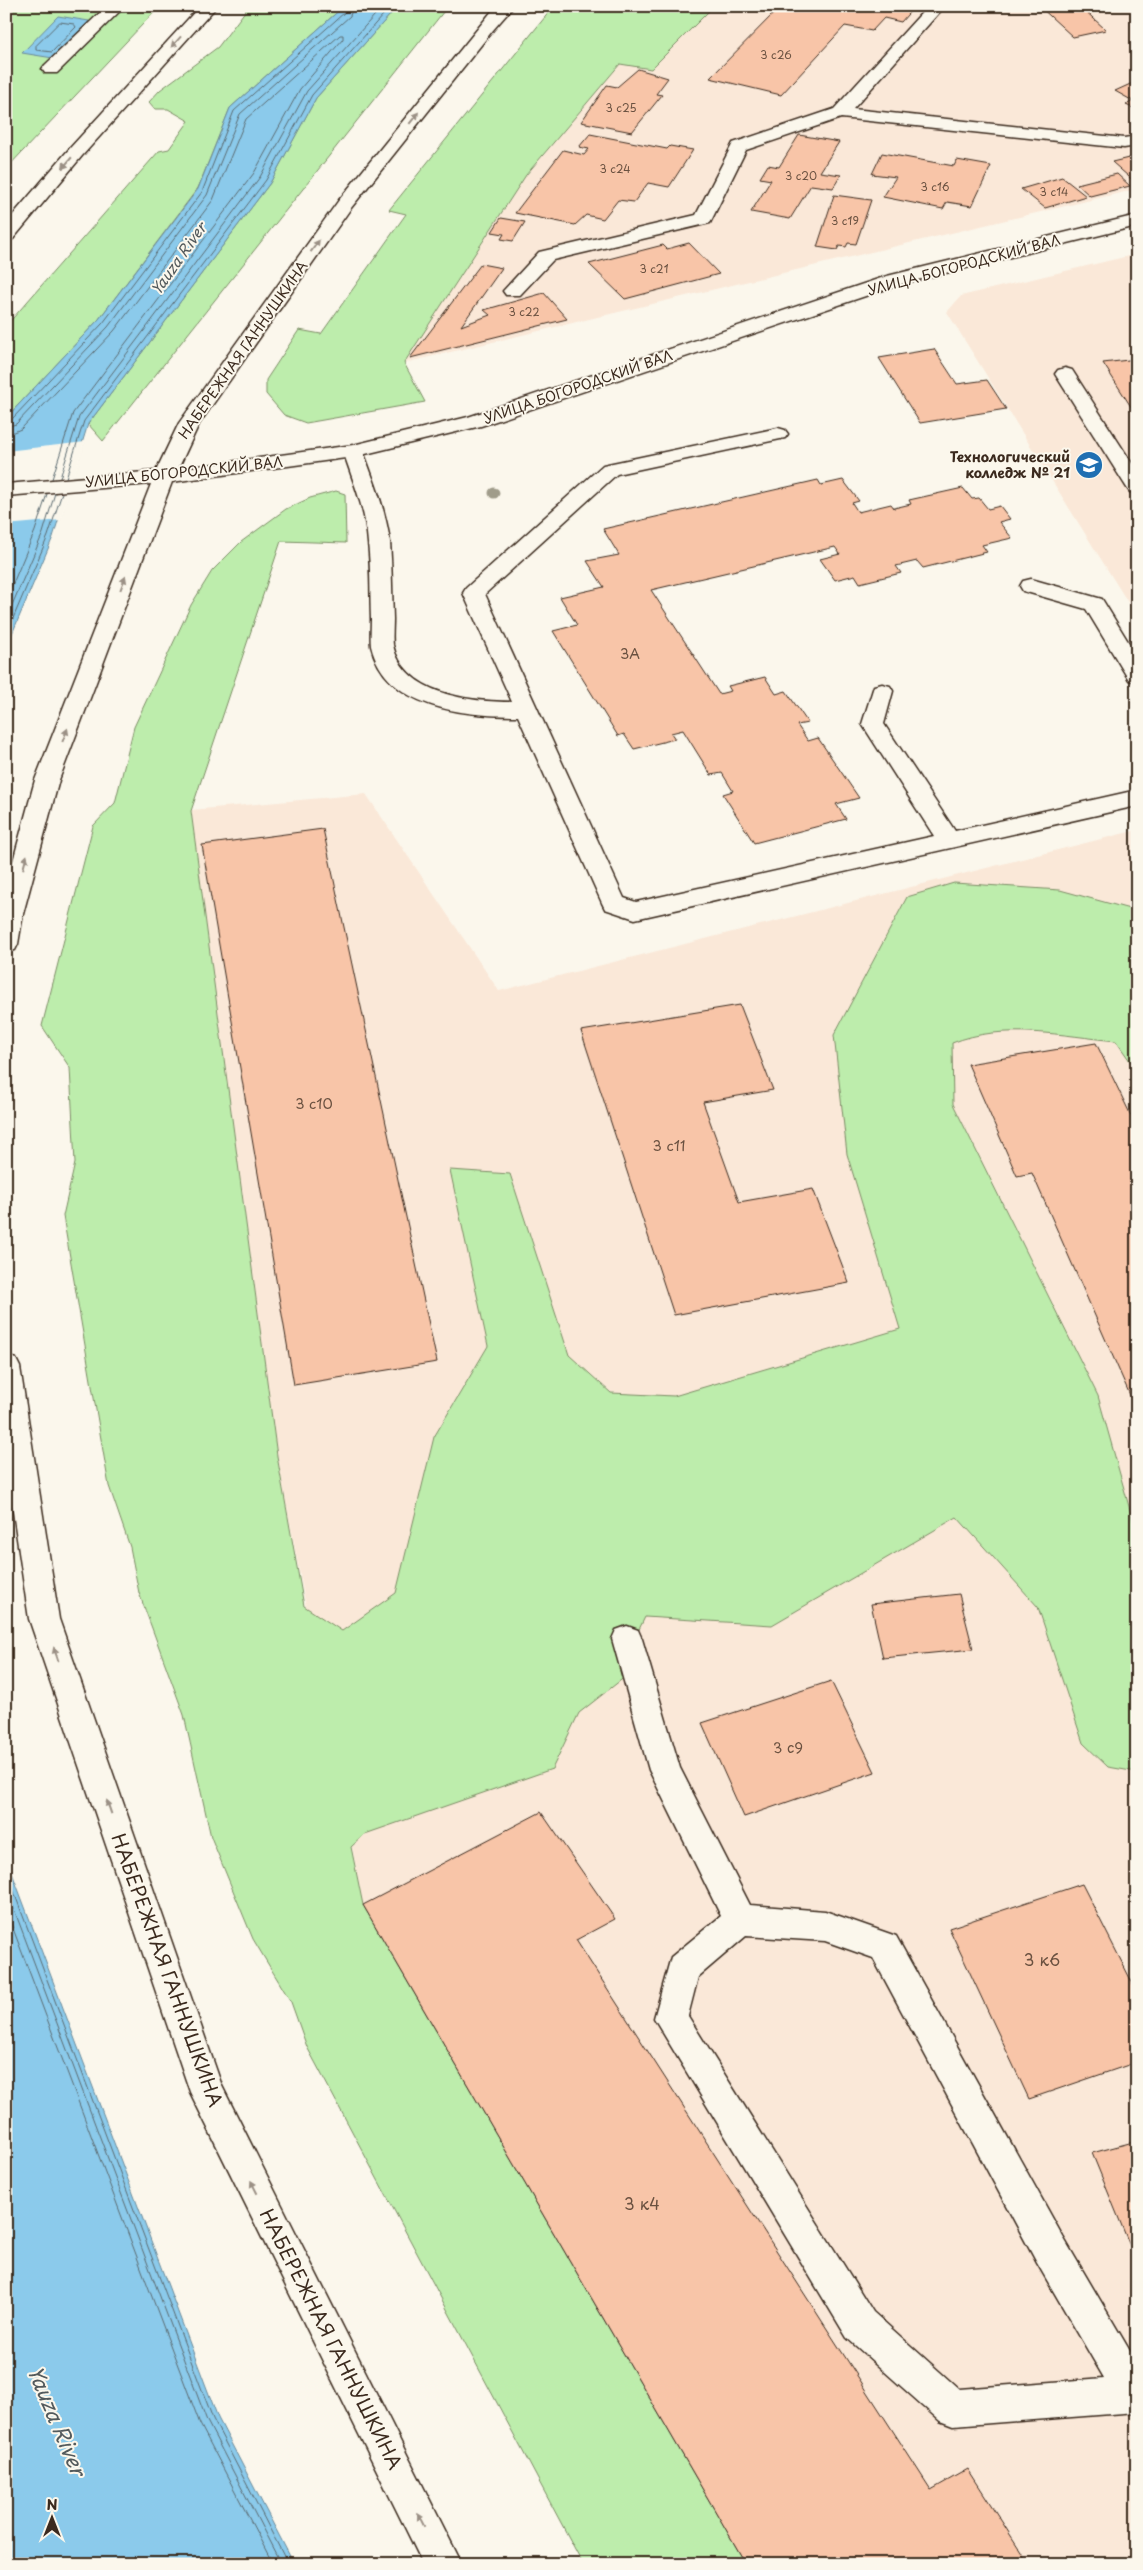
<svg xmlns="http://www.w3.org/2000/svg" width="1143" height="2570" viewBox="0 0 1143 2570" font-family="'Playpen Sans',sans-serif">
  <style>
    .built { fill: #fae8d8 }
    .green { fill: #bdedac; stroke: #7c8c65 }
    .water { fill: #8bcaeb; stroke: #6b8a99 }
    .pier { fill: #fbf7ec }
    .lines { fill: none; stroke-linecap: round; stroke-linejoin: round }
    .shore { stroke: #5b6a70; stroke-width: 1 }
    .building { fill: #f8c5a8; stroke: #3b2a1e }
    .service-casing { stroke: #3b2a1e; stroke-width: 3 }
    .secondary-casing { stroke: #3b2a1e; stroke-width: 3 }
    .service { fill: #fbf7ec; fill-rule: evenodd }
    .secondary { fill: #fbf7ec; fill-rule: evenodd }
    .tree { fill: #a09c8a }
    .oneway { fill: #9b9085 }
    .labels { text-anchor: middle; stroke-width: 4; stroke-linejoin: round; paint-order: stroke }
    .far-number-label { font-size: 11px; fill: #6a5140 }
    .far-street-label { font-size: 14px; fill: #3b2a1e; stroke: #fbf7ec }
    .far-poi-label { font-size: 14px; font-weight: bold; fill: #3b2a1e; stroke: #fbf7ec; text-anchor: end }
    .number-label { font-size: 14px; fill: #6a5140 }
    .far-water-label { font-size: 15px; font-style: italic; fill: #535a5c; stroke: #fbf7ec }
    .near-number-label { font-size: 16px; fill: #6a5140 }
    .near-street-label { font-size: 19px; fill: #3b2a1e; stroke: #fbf7ec }
    .near-water-label { font-size: 21px; font-style: italic; fill: #535a5c; stroke: #fbf7ec }
  </style>
  <rect width="100%" height="100%" fill="#fbf7ec"/>
  <filter id="ink" filterUnits="userSpaceOnUse"><feTurbulence type="fractalNoise" baseFrequency=".02" numOctaves="2"/><feDisplacementMap in="SourceGraphic" scale="10" xChannelSelector="R" yChannelSelector="G"/><feConvolveMatrix kernelMatrix="1 2 1 2 8 2 1 2 1" color-interpolation-filters="sRGB"/></filter>
  <g filter="url(#ink)">
    <!-- built -->
    <g class="built">
      <path d="M714 6H1137V189L404 363 526 175 620 64 651 69Z"/>
      <path d="M1137 254V617L947 312 961 296Z"/>
      <path d="M366 794 499 991 1137 830V2564H746L363 1905 277 1456 191 810Z"/>
    </g>
    <!-- green -->
    <g class="green">
      <path d="M6 6H160L6 169Z"/>
      <path d="M249 6H344L230 108 198 188 99 319 6 418V326L159 151 169 149 189 121 168 109H155L149 102 160 90 218 47Z"/>
      <path d="M398 6H448L103 441 88 424 270 183 316 98Z"/>
      <path d="M554 6H714L651 69 620 64 526 175 404 363 425 402 306 423 284 415 266 394V380L299 330 321 334 406 214 389 210Z"/>
      <path d="M336 491 345 494 346 543 281 541 191 811 277 1456 304 1606 342 1631 396 1593 434 1437 488 1346 450 1170 510 1174 569 1355 611 1393 674 1396 900 1329 847 1154 834 1035 907 897 954 883 1060 890 1137 911V1071L1116 1041C1063 1036 1003 1022 952 1043L953 1104 1098 1396 1137 1535V1772L1108 1767 1083 1743 1038 1607 957 1517 772 1625 645 1617 632 1644 630 1673 579 1713 552 1769 365 1834 351 1847 363 1905 746 2564H583L307 2047 291 2002 253 1939 211 1837 184 1715 139 1593 130 1547 109 1486 63 1216 75 1163 70 1068 42 1026 93 826 115 803 134 727 191 605 212 571 241 542 286 509 310 498Z"/>
    </g>
    <!-- water -->
    <g class="water">
      <path d="M344 6H398L316 98 270 183 88 424 53 537 6 648V418L99 319 198 189 230 108Z"/>
      <path d="M58 16 89 21 53 58 22 53Z"/>
      <path d="M6 1857 218 2418 294 2564H6Z"/>
    </g>
    <!-- pier -->
    <path class="pier" d="M85 442 61 520 6 525V451Z"/>
    <g class="lines">
      <!-- shore -->
      <g class="shore">
        <path d="M60 22 74 24 76 27 52 52 36 50V46Z"/>
        <path d="M6 421 12 419 103 323 202 192 234 111 345 12 347 6"/>
        <path d="M6 427 16 424 108 327 207 195 240 114 350 16 353 6"/>
        <path d="M6 435 21 429 114 331 213 200 246 119 340 35H343V39L300 89 254 173 73 413 52 479"/>
        <path d="M60 478 79 417 260 177 307 91 383 6"/>
        <path d="M66 478 84 421 266 180 312 95 391 6"/>
        <path d="M6 600 35 531 47 494"/>
        <path d="M6 619 43 533 55 493"/>
        <path d="M6 635 48 536 62 493"/>
        <path d="M6 1871 213 2419 288 2564"/>
        <path d="M6 1888 207 2421 281 2564"/>
        <path d="M6 1910 200 2424 273 2564"/>
      </g>
    </g>
    <!-- building -->
    <g class="building">
      <path d="M781 6H911L914 7 901 22 884 18 872 31 845 26 781 95 710 78Z"/>
      <path d="M1039 6H1080L1106 30 1073 37Z"/>
      <path d="M638 69 668 78 656 94 662 95 632 132 581 122 607 85 617 87Z"/>
      <path d="M1137 81V110L1126 105 1133 101 1115 91Z"/>
      <path d="M590 134 667 149 670 146 693 150 669 187 648 183 634 202 618 200 603 219 586 215 575 225 515 213 563 150 584 155 589 149 579 147Z"/>
      <path d="M799 135 839 142 820 172 841 175 833 188 811 185 790 219 751 212 771 180 760 178 768 165 779 167Z"/>
      <path d="M882 153 954 166 957 160 991 166 972 206 947 202 943 209 883 197 896 177 872 174Z"/>
      <path d="M1137 156V184L1112 162Z"/>
      <path d="M1117 174 1130 186 1090 196 1077 184Z"/>
      <path d="M1062 177 1086 196 1045 208 1021 189Z"/>
      <path d="M834 195 871 200 856 244 848 243 846 247 839 246 837 250 817 247Z"/>
      <path d="M501 218 525 222 513 241 501 239 504 234 492 232Z"/>
      <path d="M689 243 719 274 625 299 589 264 663 245 667 249Z"/>
      <path d="M481 264 502 268 461 326 490 315 484 310 544 293 567 319 410 358Z"/>
      <path d="M934 349 957 384 987 380 1006 409 920 423 879 358Z"/>
      <path d="M1137 359V416L1103 363Z"/>
      <path d="M818 480 821 485 843 480 859 501 852 503 858 512 891 504 894 508 911 504 909 500 963 488 972 499 979 498 988 509 1000 506 1010 519 999 522 1012 538 982 545 987 552 923 568 917 561 896 566 901 573 860 583 855 575 835 580 820 559 840 554 835 547 651 590 719 694 731 691 728 686 765 677 776 694 786 691 808 723 797 725 808 741 818 738 859 798 836 804 846 819 754 843 723 794 733 791 722 773 711 775 683 730 671 733 675 739 634 749 624 734 618 736 553 631 577 625 560 597 604 587 587 561 619 555 603 529Z"/>
      <path d="M323 829 437 1362 294 1385 202 845Z"/>
      <path d="M740 1005 773 1090 703 1102 739 1202 813 1189 849 1283 674 1315 581 1031Z"/>
      <path d="M1096 1043 1137 1128V1411L1032 1173 1017 1176 968 1064Z"/>
      <path d="M959 1594 973 1649 883 1658 871 1604Z"/>
      <path d="M831 1681 875 1772 744 1817 702 1723Z"/>
      <path d="M541 1812 615 1919 576 1940 931 2490 968 2469 1029 2564H746L363 1905Z"/>
      <path d="M1082 1884 1137 1992V2062L1029 2099 949 1928Z"/>
      <path d="M1137 2141V2263L1092 2153Z"/>
    </g>
    <g class="lines">
      <defs>
        <g id="service">
          <path d="M107 6H125L57 73H45L42 69 45 65Z"/>
          <path d="M928 6H945L853 109 1124 138 1137 136V146L1124 148 841 118 746 150 710 223 553 260 520 295H506L503 291 539 252 696 215 733 143 834 109Z"/>
          <path d="M1065 368 1072 370 1137 471V494L1130 492 1127 488 1055 374 1058 370Z"/>
          <path d="M778 428 785 430 788 434 785 438 617 474 485 594 624 898 636 902 934 836 862 724 874 686 882 684 890 686 893 691 884 724 955 831 1137 790V806L635 919 605 909 602 903 518 716C466 716 386 709 371 646 370 637 371 628 371 619 370 594 371 568 368 543 366 511 353 481 343 451L346 447H360L363 451C374 481 386 511 390 542 392 568 392 593 393 619 393 628 392 637 393 645 404 695 471 702 512 702L463 593 466 588 603 465Z"/>
          <path d="M1031 579 1102 599 1137 656V682L1129 680 1086 609 1023 591 1020 586 1023 581Z"/>
          <path d="M627 1626 638 1630 642 1639 680 1768 750 1905 825 1911 896 1936 1063 2237 1137 2363V2412L953 2426 940 2421 847 2338 654 2018 671 1957 721 1916 649 1770 612 1639 616 1630ZM746 1936 825 1941 873 1958 1037 2263 1104 2378 959 2389 873 2312 688 2016 698 1977Z"/>
        </g>
        <g id="secondary">
          <path d="M200 6H217L82 156 13 239 6 241V223L70 148Z"/>
          <path d="M496 6H514L493 30 351 208 199 424 178 469 353 445 468 417 887 276 1137 215V226L901 284 481 426 353 457 172 482 59 780 23 914 18 944 15 950 6 952V887L35 780 151 484 6 496V484L156 471 179 423 339 200Z"/>
          <path d="M6 1356 16 1359 20 1367 59 1619 222 2086 462 2564H423L190 2092 29 1619 6 1465Z"/>
        </g>
      </defs>
      <!-- service casing -->
      <use href="#service" class="service-casing"/>
      <!-- secondary casing -->
      <use href="#secondary" class="secondary-casing"/>
      <!-- service -->
      <use href="#service" class="service"/>
      <!-- secondary -->
      <use href="#secondary" class="secondary"/>
    </g>
    <!-- trees -->
    <circle class="tree" cx="494" cy="493" r="5.5"/>
    <!-- one-way arrows -->
    <defs><path id="oneway-solid" d="M-6-.8H1V-3.2L6.5 0L1 3.2V.8H-6Z" transform="scale(1.25)"/></defs>
    <g class="oneway">
      <use href="#oneway-solid" transform="translate(176 42) rotate(132)"/>
      <use href="#oneway-solid" transform="translate(414 118) rotate(-52)"/>
      <use href="#oneway-solid" transform="translate(67 163) rotate(130)"/>
      <use href="#oneway-solid" transform="translate(315 246) rotate(-54)"/>
      <use href="#oneway-solid" transform="translate(123 583) rotate(-69)"/>
      <use href="#oneway-solid" transform="translate(65 735) rotate(-69)"/>
      <use href="#oneway-solid" transform="translate(25 862) rotate(-75)"/>
      <use href="#oneway-solid" transform="translate(56 1654) rotate(-109)"/>
      <use href="#oneway-solid" transform="translate(109 1807) rotate(-109)"/>
      <use href="#oneway-solid" transform="translate(254 2187) rotate(-117)"/>
      <use href="#oneway-solid" transform="translate(421 2520) rotate(-117)"/>
    </g>
  </g>
  <!-- icons -->
  <defs>
    <symbol id="university-disc" viewBox="-11 -11 22 22"><circle r="9.5" fill="#1f6fb2" stroke="#fbf7ec"/><path d="M0-5L7-2L0 1L-7-2ZM-4 1L0 2.5L4 1V4Q0 6-4 4Z" fill="#fff"/></symbol>
  </defs>
  <g fill-rule="evenodd">
    <use href="#university-disc" x="1073" y="449" width="32" height="32"/>
  </g>
  <g class="labels">
    <!-- far-number labels -->
    <g class="far-number-label">
      <text x="776" y="59">3 с26</text>
      <text x="621" y="112">3 с25</text>
      <text x="615" y="173">3 с24</text>
      <text x="801" y="180">3 с20</text>
      <text x="935" y="191">3 с16</text>
      <text x="1054" y="196">3 с14</text>
      <text x="845" y="225">3 с19</text>
      <text x="654" y="273">3 с21</text>
      <text x="524" y="316">3 с22</text>
    </g>
    <!-- far-street labels -->
    <g class="far-street-label">
      <text transform="translate(964 265) rotate(-15)" y="5">УЛИЦА БОГОРОДСКИЙ ВАЛ</text>
      <text transform="translate(243 350) rotate(-55)" y="5">НАБЕРЕЖНАЯ ГАННУШКИНА</text>
      <text transform="translate(578 387) rotate(-19)" y="5">УЛИЦА БОГОРОДСКИЙ ВАЛ</text>
      <text transform="translate(184 472) rotate(-6)" y="5">УЛИЦА БОГОРОДСКИЙ ВАЛ</text>
    </g>
    <!-- far-poi labels -->
    <g class="far-poi-label">
      <text x="1070" y="462">Технологический<tspan x="1070" dy="16">колледж № 21</tspan></text>
    </g>
    <!-- number labels -->
    <g class="number-label">
      <text x="630" y="659">3А</text>
      <text x="314" y="1109">3 с10</text>
      <text x="669" y="1151">3 с11</text>
      <text x="788" y="1753">3 c9</text>
    </g>
    <!-- far-water labels -->
    <g class="far-water-label">
      <text transform="translate(179 259) rotate(-55)" y="5">Yauza River</text>
    </g>
    <!-- near-number labels -->
    <g class="near-number-label">
      <text x="1042" y="1966">3 к6</text>
      <text x="642" y="2210">3 к4</text>
    </g>
    <!-- near-street labels -->
    <g class="near-street-label">
      <text transform="translate(167 1970) rotate(70)" y="7">НАБЕРЕЖНАЯ ГАННУШКИНА</text>
      <text transform="translate(331 2339) rotate(63)" y="7">НАБЕРЕЖНАЯ ГАННУШКИНА</text>
    </g>
    <!-- near-water labels -->
    <g class="near-water-label">
      <text transform="translate(56 2421) rotate(67)" y="7">Yauza River</text>
    </g>
  </g>
  <!-- margin -->
  <rect width="1143" height="2570" fill="none" stroke="#fbf7ec" stroke-width="25"/>
  <rect x="12" y="12" width="1118" height="2545" fill="none" stroke="#3b2a1e" stroke-width="2" filter="url(#ink)"/>
  <!-- north arrow -->
  <g transform="translate(52 2518)" stroke="#fbf7ec" stroke-width="4" paint-order="stroke">
  <path d="M0-4L9 19L0 12L-9 19Z" fill="#3b2a1e"/>
  <text y="-8" font-size="14" font-weight="bold" text-anchor="middle" fill="#3b2a1e">N</text>
  </g>
</svg>
